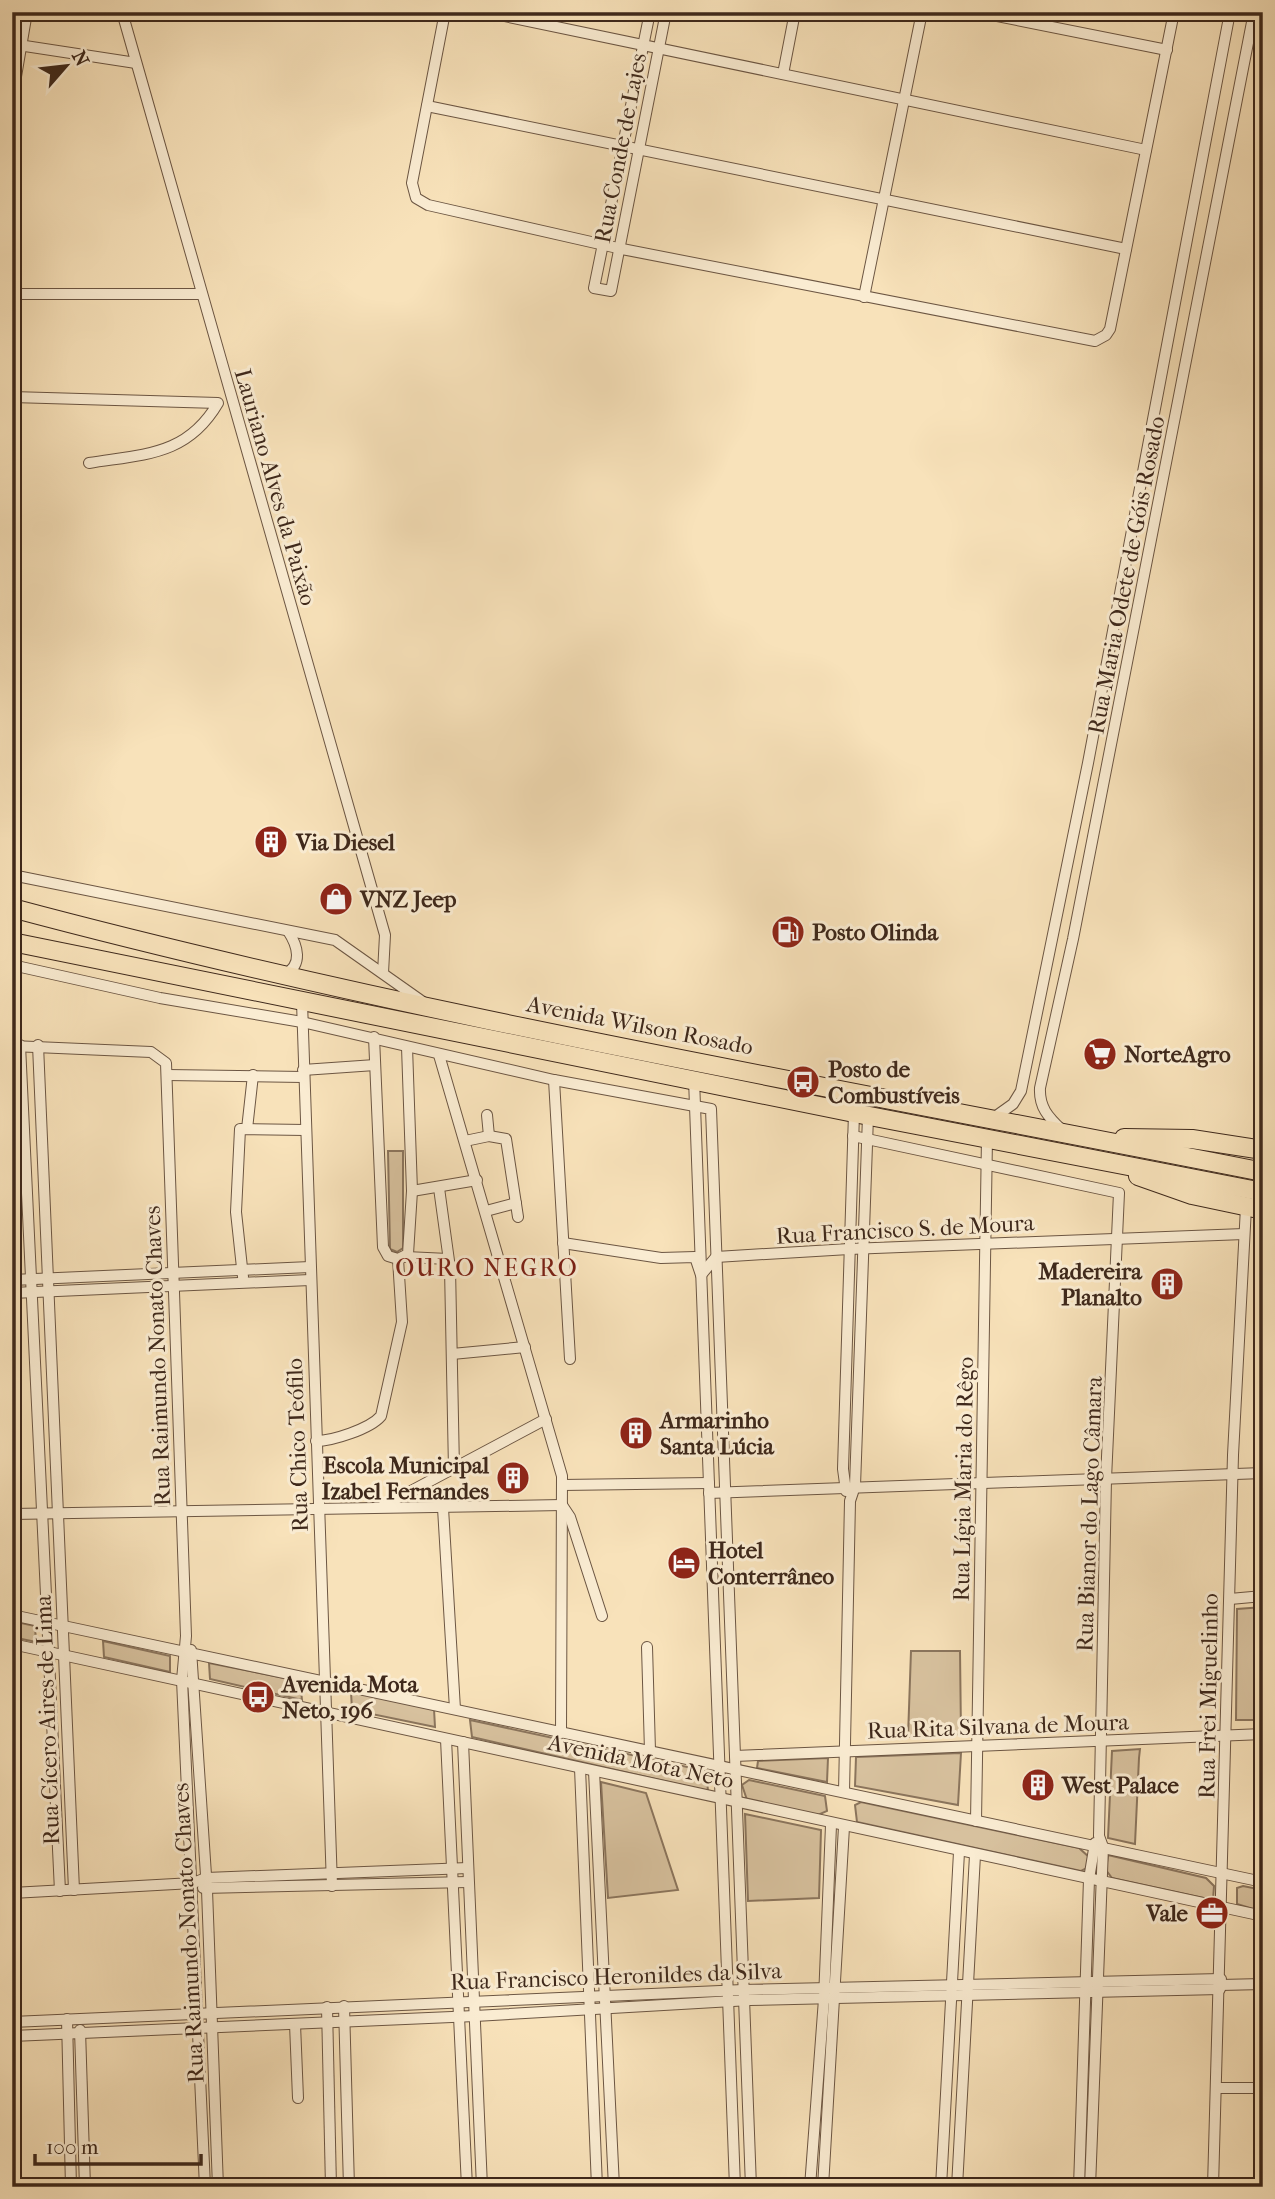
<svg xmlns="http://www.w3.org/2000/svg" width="1275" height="2199" viewBox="0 0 1275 2199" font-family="'IM FELL French Canon',serif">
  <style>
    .green { fill: #d8c29f; stroke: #8b755d; stroke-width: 2 }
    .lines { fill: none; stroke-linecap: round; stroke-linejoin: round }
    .street-casing { stroke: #6c5643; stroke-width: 12 }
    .highway-casing { stroke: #3e281b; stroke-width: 20 }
    .street { stroke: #faecd2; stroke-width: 10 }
    .highway { stroke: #f8e2ba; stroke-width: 18 }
    .labels { text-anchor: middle; stroke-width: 6; stroke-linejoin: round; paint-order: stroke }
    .street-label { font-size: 23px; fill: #3e281b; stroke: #faecd2 }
    .poi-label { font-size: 23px; font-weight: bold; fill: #3e281b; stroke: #faecd2; text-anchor: start }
    .neighbourhood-label { font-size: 24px; letter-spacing: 2px; fill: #7a1f14; stroke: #faecd2 }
  </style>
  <rect width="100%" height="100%" fill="#f8e2ba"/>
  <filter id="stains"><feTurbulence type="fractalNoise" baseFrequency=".00286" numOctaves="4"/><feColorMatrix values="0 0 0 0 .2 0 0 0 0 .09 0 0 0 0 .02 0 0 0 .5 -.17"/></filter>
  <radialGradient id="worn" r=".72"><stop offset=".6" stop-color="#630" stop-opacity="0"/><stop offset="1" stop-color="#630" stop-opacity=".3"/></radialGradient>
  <!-- green -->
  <g class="green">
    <path d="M388 1151H403V1248L397 1252 390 1249Z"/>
    <path d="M1263 1607V1720H1236L1237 1609Z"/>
    <path d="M12 1621 35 1626 36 1642 12 1637Z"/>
    <path d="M103 1641 170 1656V1672L104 1657Z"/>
    <path d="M911 1651H960L961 1734 908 1737Z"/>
    <path d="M209 1663 300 1681 302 1700 210 1679Z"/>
    <path d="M351 1692 434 1709 435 1727 352 1710Z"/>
    <path d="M470 1720 706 1771 708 1791 472 1737Z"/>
    <path d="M1140 1749 1139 1758 1135 1844 1108 1838 1112 1751Z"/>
    <path d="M961 1753 958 1805 855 1786 856 1757Z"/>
    <path d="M828 1758 827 1782 757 1768 758 1761Z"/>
    <path d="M749 1780 825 1796 827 1811 818 1815 747 1800 742 1785Z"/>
    <path d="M601 1782 646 1793 678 1890 608 1898Z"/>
    <path d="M861 1802 1079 1848 1090 1858 1089 1867 1081 1871 857 1822 855 1805Z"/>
    <path d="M745 1814 821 1830 819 1898 748 1901Z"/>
    <path d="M1108 1855 1206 1878 1214 1886 1213 1900 1112 1878 1106 1870Z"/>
    <path d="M1243 1886 1263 1890V1912L1237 1904V1888Z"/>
  </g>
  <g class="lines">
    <defs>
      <g id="street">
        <path d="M122 12 385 935 383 973"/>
        <path d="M445 12 412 183 416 198 428 205 622 249 1095 341 1106 335 1110 329 1174 12"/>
        <path d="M485 12 1146 150"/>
        <path d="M650 12 594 288 611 291 666 12"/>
        <path d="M977 12 1167 50"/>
        <path d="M12 44 136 63"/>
        <path d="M783 74 795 12"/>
        <path d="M12 100 27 12"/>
        <path d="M427 106 1126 249"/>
        <path d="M12 294H200"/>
        <path d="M864 297 922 12"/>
        <path d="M12 397 218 403C187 456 144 454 89 463"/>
        <path d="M12 875 335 940 423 1002"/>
        <path d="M12 965 160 998 302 1022 554 1080 711 1109 751 2187"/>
        <path d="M285 974C303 965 298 946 288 931"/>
        <path d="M302 1002 332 1886"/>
        <path d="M374 1037 383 1247 388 1256 398 1259 408 1254 412 1191 407 1047"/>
        <path d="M20 1045 60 1891"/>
        <path d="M38 1045 74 1890"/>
        <path d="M12 1046 151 1052 166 1063 186 1636 182 1680 205 2187"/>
        <path d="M439 1055 562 1476 561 1733"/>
        <path d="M303 1070 375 1065"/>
        <path d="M167 1075 303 1077"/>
        <path d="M694 1079 735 2187"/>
        <path d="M554 1080 570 1359"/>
        <path d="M487 1115 489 1136"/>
        <path d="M992 1119 1013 1104 1021 1091 1088 763 1230 12"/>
        <path d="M247 1129 253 1075"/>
        <path d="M1062 1130C1048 1117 1039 1107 1040 1088L1073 939 1254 12"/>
        <path d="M853 1136 1119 1193 1106 1479 1099 1836 1103 1847 1090 2187"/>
        <path d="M465 1141 489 1136 506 1139 518 1217"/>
        <path d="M439 1188 450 1268 454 1469"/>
        <path d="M412 1191 477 1180"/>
        <path d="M486 1211 516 1203"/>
        <path d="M563 1243 661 1258 695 1257 701 1275 716 1257 849 1249 1244 1234"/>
        <path d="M406 1257 448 1259"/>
        <path d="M243 1277 236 1212 240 1129 305 1130"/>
        <path d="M12 1280 310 1267"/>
        <path d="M12 1293 310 1280"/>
        <path d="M452 1354 525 1347"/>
        <path d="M316 1441C332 1441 370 1429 381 1416L402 1322 398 1259"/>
        <path d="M562 1485 709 1483"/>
        <path d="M846 1491 843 1469 854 1113"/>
        <path d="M709 1493 1263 1473"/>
        <path d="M562 1505 570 1517 602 1616"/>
        <path d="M383 1506 546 1419"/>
        <path d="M443 1508 455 1709"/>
        <path d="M12 1514 562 1505"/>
        <path d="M1230 1599 1263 1596"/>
        <path d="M12 1615 1263 1882"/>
        <path d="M12 1644 1263 1916"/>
        <path d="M647 1647 650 1751"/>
        <path d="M191 1650 207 1890 218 2187"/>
        <path d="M446 1739 467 2187"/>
        <path d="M463 1742 482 2187"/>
        <path d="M735 1756 1263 1734"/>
        <path d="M580 1768 597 2187"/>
        <path d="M594 1771 614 2187"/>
        <path d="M844 1792 850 1501 855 1486 868 1116"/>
        <path d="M976 1821 987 1138"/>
        <path d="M203 1888 468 1882"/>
        <path d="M12 1893 193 1883 206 1878 468 1868"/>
        <path d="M1220 1985 1263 1984"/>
        <path d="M344 2006 349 2187"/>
        <path d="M327 2007 331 2187"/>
        <path d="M67 2019 71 2187"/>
        <path d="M12 2022 743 1990 1221 1979"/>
        <path d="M295 2024 298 2098"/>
        <path d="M80 2030 85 2187"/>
        <path d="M12 2036 475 2016 750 2000 1220 1989"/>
        <path d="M1218 2088H1263"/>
        <path d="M810 2187 824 1999 831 1825"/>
        <path d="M823 2187 844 1827"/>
        <path d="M941 2187 959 1852"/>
        <path d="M957 2187 975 1855"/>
        <path d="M1079 2187 1089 1879 1095 1843"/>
        <path d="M1213 2187 1233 1455 1246 1207"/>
      </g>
      <g id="highway">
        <path d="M12 908C424 1018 845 1089 1263 1172"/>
        <path d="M12 942 854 1113 1263 1192"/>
        <path d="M1124 1138 1192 1139 1263 1150"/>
        <path d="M1138 1176 1192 1195 1263 1210"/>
      </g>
    </defs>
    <!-- street casing -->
    <use href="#street" class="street-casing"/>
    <!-- highway casing -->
    <use href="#highway" class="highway-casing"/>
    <!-- street -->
    <use href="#street" class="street"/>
    <!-- highway -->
    <use href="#highway" class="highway"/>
  </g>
  <!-- icons -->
  <defs>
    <symbol id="building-disc" viewBox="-11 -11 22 22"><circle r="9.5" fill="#8f2418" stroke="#faecd2"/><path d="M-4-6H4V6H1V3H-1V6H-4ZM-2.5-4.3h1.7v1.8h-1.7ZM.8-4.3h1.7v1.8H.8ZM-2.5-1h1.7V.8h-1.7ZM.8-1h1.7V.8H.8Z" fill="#fff"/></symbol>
    <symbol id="shop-disc" viewBox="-11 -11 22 22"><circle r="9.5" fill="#8f2418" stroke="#faecd2"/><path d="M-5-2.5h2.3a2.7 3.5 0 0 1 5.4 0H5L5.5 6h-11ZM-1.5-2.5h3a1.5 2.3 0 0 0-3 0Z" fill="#fff"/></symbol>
    <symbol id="fuel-disc" viewBox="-11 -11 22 22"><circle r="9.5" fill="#8f2418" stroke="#faecd2"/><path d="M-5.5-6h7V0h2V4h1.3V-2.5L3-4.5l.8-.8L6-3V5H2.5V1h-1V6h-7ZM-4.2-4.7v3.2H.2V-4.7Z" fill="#fff"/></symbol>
    <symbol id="supermarket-disc" viewBox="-11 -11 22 22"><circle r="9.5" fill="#8f2418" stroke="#faecd2"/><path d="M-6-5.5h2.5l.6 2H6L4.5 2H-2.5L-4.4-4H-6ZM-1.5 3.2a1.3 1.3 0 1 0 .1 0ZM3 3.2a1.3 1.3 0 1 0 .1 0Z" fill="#fff"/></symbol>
    <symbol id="bus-disc" viewBox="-11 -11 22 22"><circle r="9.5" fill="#8f2418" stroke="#faecd2"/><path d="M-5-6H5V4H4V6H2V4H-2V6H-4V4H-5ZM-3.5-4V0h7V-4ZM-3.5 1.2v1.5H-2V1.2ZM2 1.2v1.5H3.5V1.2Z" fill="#fff"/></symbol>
    <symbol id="hotel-disc" viewBox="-11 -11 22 22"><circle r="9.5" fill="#8f2418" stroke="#faecd2"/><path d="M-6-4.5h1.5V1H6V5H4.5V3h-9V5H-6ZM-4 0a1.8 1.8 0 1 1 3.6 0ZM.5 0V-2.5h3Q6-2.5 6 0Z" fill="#fff"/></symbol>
    <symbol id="office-disc" viewBox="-11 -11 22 22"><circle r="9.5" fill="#8f2418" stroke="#faecd2"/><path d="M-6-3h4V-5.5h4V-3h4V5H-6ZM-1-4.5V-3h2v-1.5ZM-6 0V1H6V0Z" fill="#fff"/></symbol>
  </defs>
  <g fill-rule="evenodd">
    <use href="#building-disc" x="252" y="823" width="38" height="38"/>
    <use href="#shop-disc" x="317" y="880" width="38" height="38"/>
    <use href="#fuel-disc" x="769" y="913" width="38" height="38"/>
    <use href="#supermarket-disc" x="1081" y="1035" width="38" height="38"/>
    <use href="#bus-disc" x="784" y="1063" width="38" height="38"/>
    <use href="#building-disc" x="1148" y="1265" width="38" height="38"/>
    <use href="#building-disc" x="617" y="1414" width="38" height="38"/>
    <use href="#building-disc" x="494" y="1459" width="38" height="38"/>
    <use href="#hotel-disc" x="665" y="1544" width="38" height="38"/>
    <use href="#bus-disc" x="239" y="1678" width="38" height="38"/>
    <use href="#building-disc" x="1019" y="1766" width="38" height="38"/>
    <use href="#office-disc" x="1193" y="1894" width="38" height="38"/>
  </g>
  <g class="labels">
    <!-- street labels -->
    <g class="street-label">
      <text transform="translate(620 148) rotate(-79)" y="8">Rua Conde de Lajes</text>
      <text transform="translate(276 487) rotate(74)" y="8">Lauriano Alves da Paixão</text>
      <text transform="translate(1126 575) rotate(-79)" y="8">Rua Maria Odete de Góis Rosado</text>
      <text transform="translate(640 1025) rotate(11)" y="8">Avenida Wilson Rosado</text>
      <text transform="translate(905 1229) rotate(-3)" y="8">Rua Francisco S. de Moura</text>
      <text transform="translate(157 1356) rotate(-92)" y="8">Rua Raimundo Nonato Chaves</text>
      <text transform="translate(297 1445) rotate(-92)" y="8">Rua Chico Teófilo</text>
      <text transform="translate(963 1479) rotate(-89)" y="8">Rua Lígia Maria do Rêgo</text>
      <text transform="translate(1089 1514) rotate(-88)" y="8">Rua Bianor do Lago Câmara</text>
      <text transform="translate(1208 1696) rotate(-89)" y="8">Rua Frei Miguelinho</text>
      <text transform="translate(47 1720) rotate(-92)" y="8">Rua Cícero Aires de Lima</text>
      <text transform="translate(998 1726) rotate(-2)" y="8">Rua Rita Silvana de Moura</text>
      <text transform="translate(641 1761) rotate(12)" y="8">Avenida Mota Neto</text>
      <text transform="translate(188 1933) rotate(-93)" y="8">Rua Raimundo Nonato Chaves</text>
      <text transform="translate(616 1976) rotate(-2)" y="8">Rua Francisco Heronildes da Silva</text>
    </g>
    <!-- poi labels -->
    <g class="poi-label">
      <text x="296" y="850">Via Diesel</text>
      <text x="360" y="907">VNZ Jeep</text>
      <text x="812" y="940">Posto Olinda</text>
      <text x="1124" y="1062">NorteAgro</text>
      <text x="828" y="1077">Posto de<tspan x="828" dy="26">Combustíveis</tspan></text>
      <text x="1142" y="1279" text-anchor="end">Madereira<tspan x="1142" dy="26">Planalto</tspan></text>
      <text x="660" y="1428">Armarinho<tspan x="660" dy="26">Santa Lúcia</tspan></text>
      <text x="489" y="1473" text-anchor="end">Escola Municipal<tspan x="489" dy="26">Izabel Fernandes</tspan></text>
      <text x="708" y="1558">Hotel<tspan x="708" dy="26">Conterrâneo</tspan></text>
      <text x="282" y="1692">Avenida Mota<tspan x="282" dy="26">Neto, 196</tspan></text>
      <text x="1062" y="1793">West Palace</text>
      <text x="1188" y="1921" text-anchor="end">Vale</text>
    </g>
    <!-- neighbourhood labels -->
    <g class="neighbourhood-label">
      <text x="487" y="1276">OURO NEGRO</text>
    </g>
  </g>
  <!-- margin -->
  <rect width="1275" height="2199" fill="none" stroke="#f8e2ba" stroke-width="42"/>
  <rect x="14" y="14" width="1247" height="2171" fill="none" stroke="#3e281b" stroke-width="3.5"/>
  <rect x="21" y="21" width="1233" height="2157" fill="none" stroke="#3e281b" stroke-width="2"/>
  <!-- north arrow -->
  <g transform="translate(66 66) rotate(62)" stroke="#faecd2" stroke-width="5" paint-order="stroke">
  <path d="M0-5L12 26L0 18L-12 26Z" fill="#3e281b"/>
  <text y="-10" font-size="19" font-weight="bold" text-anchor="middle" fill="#3e281b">N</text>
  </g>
  <!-- scale -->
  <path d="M35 2154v10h166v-10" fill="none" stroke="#3e281b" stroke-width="3.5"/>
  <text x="46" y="2154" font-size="21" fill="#3e281b" stroke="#faecd2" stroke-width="5" paint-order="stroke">100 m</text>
  <rect width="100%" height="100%" filter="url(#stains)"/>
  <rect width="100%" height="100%" fill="url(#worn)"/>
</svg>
